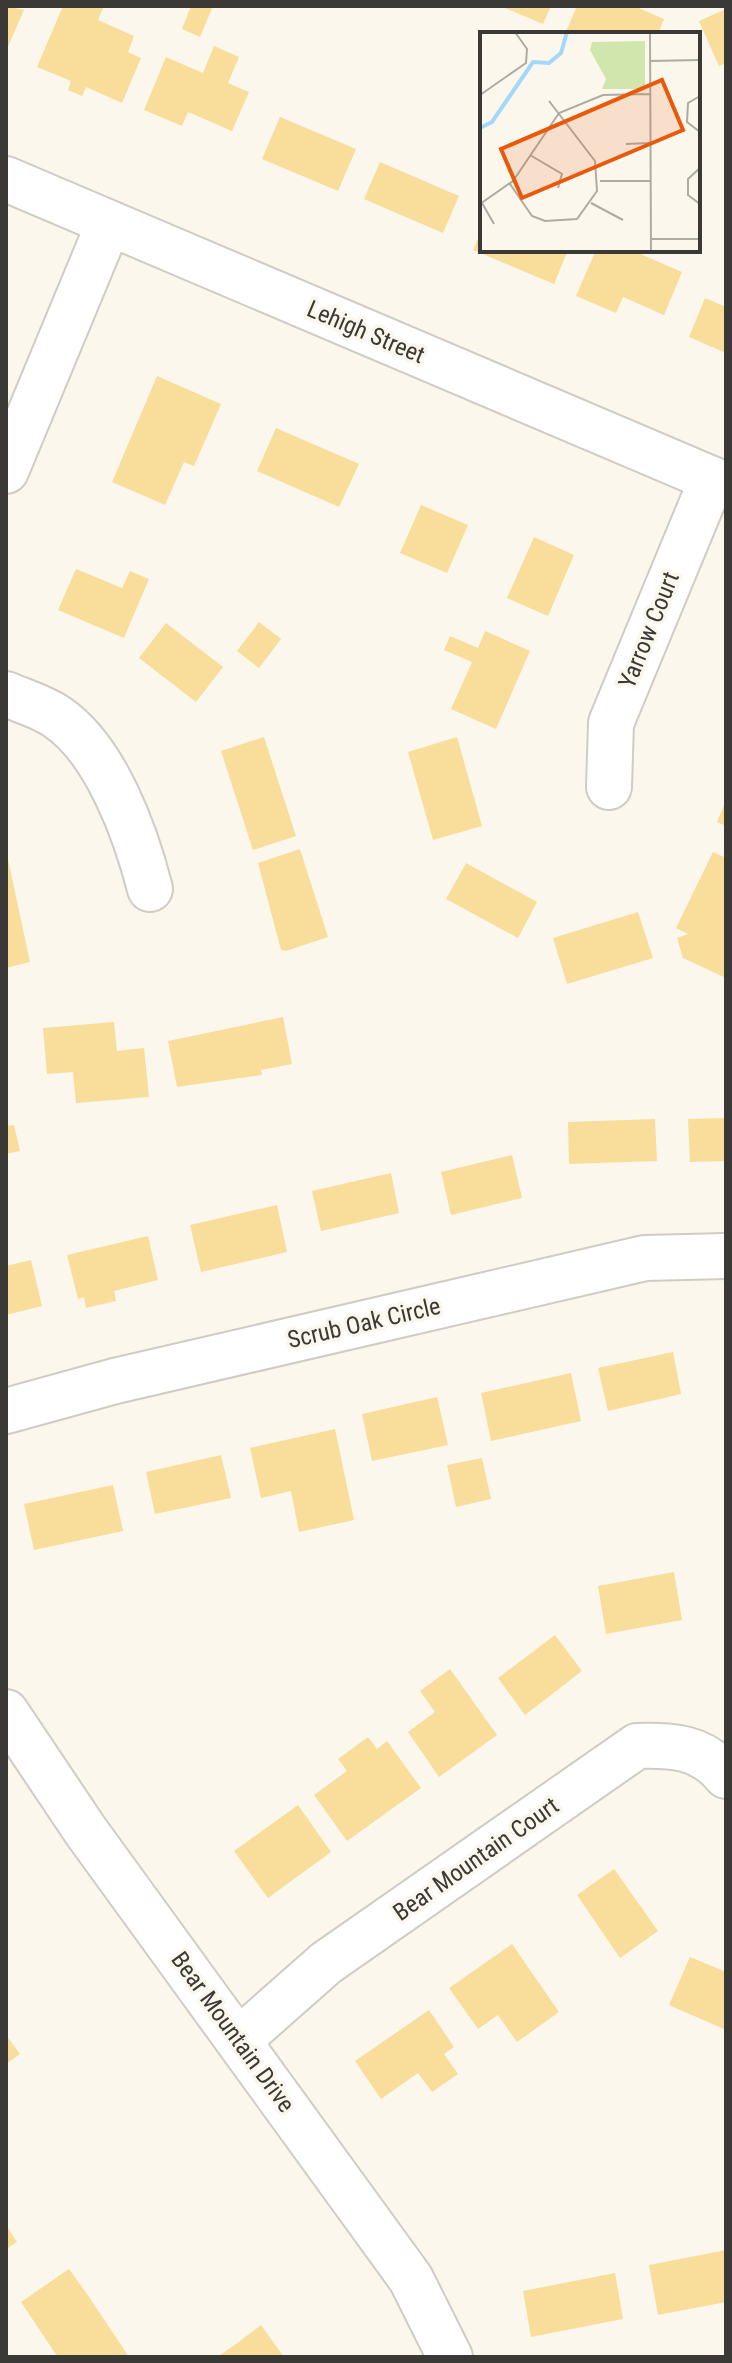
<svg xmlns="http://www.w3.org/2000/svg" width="732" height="2363" viewBox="0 0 732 2363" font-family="'Roboto Condensed',sans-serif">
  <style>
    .building { fill: #f9dd9b }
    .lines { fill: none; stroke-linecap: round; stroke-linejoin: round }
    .minor-casing { stroke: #d0ccc3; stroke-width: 48 }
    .minor { stroke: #fff; stroke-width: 44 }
    .labels { text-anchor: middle; stroke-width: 7; stroke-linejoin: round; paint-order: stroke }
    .street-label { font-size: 24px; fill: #3a3935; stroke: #fbf7ed }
    .inset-river { fill: none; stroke: #a4d8f9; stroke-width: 4 }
    .inset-road { fill: none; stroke: #aeaba3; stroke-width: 2 }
    .view { fill: #e8590c; fill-opacity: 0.15; stroke: #e8590c; stroke-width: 4 }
    .inset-edge { fill: none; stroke: #3a3935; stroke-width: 4 }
  </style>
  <rect width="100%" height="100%" fill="#fbf7ed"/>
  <!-- building -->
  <g class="building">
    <path d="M6 6 24 10 6 51Z"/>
    <path d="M63 6H104L98 20 134 36 128 52 141 58 122 103 86 87 82 96 68 90 71 81 37 67Z"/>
    <path d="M191 6H213L200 37 182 29Z"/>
    <path d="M500 6H551L543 24Z"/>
    <path d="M577 6H634L664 19 658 34H565Z"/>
    <path d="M726 9V63L719 66 699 21Z"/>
    <path d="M214 46 239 57 228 83 249 92 232 131 188 112 182 126 144 110 166 57 203 73Z"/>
    <path d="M280 117 356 149 338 191 262 159Z"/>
    <path d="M380 162 459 196 443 233 364 199Z"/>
    <path d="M482 229V250H568L554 284 473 250Z"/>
    <path d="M596 250H631L682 272 664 315 623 297 616 313 576 296Z"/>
    <path d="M705 298 726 307V353L689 337Z"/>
    <path d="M157 376 221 404 194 466 184 462 165 505 112 482Z"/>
    <path d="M276 428 359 464 339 507 257 471Z"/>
    <path d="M421 505 468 525 447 573 400 553Z"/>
    <path d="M534 537 574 555 548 616 507 598Z"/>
    <path d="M76 569 122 588 130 571 149 579 124 638 58 610Z"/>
    <path d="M259 622 281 639 259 668 237 651Z"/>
    <path d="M166 623 223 667 196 702 139 658Z"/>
    <path d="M485 631 530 651 496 729 451 709 472 662 444 650 450 636 478 648Z"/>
    <path d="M264 737 296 836 253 850 221 751Z"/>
    <path d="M457 737 482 826 433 840 408 752Z"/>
    <path d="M726 800V826L717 822Z"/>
    <path d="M300 849 328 937 286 951 281 950 258 863Z"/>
    <path d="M6 850 30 962 6 968Z"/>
    <path d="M713 852 726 858V978L683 958 677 938 688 934 676 928Z"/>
    <path d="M466 863 537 902 518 938 446 899Z"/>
    <path d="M638 912 653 958 567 984 553 938Z"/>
    <path d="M283 1017 292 1064 261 1070 262 1075 177 1087 168 1041Z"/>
    <path d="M114 1022 117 1051 144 1048 149 1097 76 1103 73 1072 47 1074 43 1028Z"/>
    <path d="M726 1118V1161L690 1162 688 1119Z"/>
    <path d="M655 1119 657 1161 569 1164 568 1122Z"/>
    <path d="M14 1125 20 1151 6 1154V1126Z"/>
    <path d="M512 1155 522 1198 451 1215 441 1172Z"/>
    <path d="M391 1173 399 1213 321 1231 312 1191Z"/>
    <path d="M277 1205 287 1252 201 1272 190 1225Z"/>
    <path d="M148 1236 158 1280 114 1291 116 1301 86 1308 84 1297 78 1299 67 1255Z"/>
    <path d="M31 1260 42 1306 6 1315V1266Z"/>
    <path d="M673 1352 681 1394 608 1411 598 1368Z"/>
    <path d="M571 1373 581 1421 491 1441 481 1393Z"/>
    <path d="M437 1397 448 1445 372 1461 362 1414Z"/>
    <path d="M335 1429 354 1520 299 1532 291 1491 261 1498 250 1448Z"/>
    <path d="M221 1455 231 1498 155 1514 146 1472Z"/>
    <path d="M482 1458 491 1499 456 1507 447 1465Z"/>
    <path d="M113 1485 123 1531 34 1550 24 1504Z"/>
    <path d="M674 1572 682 1620 606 1634 598 1586Z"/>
    <path d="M555 1635 582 1671 525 1715 498 1678Z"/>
    <path d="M450 1669 497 1735 439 1777 408 1732 435 1712 420 1691Z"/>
    <path d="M368 1737 377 1749 387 1741 421 1788 347 1841 314 1795 347 1771 338 1759Z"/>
    <path d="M298 1805 331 1852 268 1898 234 1851Z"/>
    <path d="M614 1869 658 1931 620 1958 577 1895Z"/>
    <path d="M512 1944 559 2012 517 2042 498 2015 478 2029 449 1988Z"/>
    <path d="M690 1957 726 1972V2030L669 2005Z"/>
    <path d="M429 2010 454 2047 444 2054 458 2074 432 2092 418 2073 381 2099 355 2061Z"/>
    <path d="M6 2035 20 2054 6 2064Z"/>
    <path d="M6 2225 17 2242 6 2249Z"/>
    <path d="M726 2250V2302L658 2315 649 2265Z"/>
    <path d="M69 2269 87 2294 129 2357H58L55 2353 21 2302Z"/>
    <path d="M615 2273 623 2319 531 2337 523 2291Z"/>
    <path d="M261 2325 284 2357H217L236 2344Z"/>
  </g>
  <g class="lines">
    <defs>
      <g id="minor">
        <path d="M6 179 726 485"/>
        <path d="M6 471 109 223"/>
        <path d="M6 694C22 701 43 707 57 717 106 750 136 834 150 889"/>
        <path d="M609 787 611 723 712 479"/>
        <path d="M6 1411 115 1381 645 1258 726 1256"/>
        <path d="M6 1712 85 1830 411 2279 450 2357"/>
        <path d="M240 2039 326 1963 637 1746C672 1745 702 1746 726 1776"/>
      </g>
    </defs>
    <!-- minor casing -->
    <use href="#minor" class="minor-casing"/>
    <!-- minor -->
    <use href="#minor" class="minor"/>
  </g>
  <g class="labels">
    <!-- street labels -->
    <g class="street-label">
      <text transform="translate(366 332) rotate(23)" y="8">Lehigh Street</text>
      <text transform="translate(649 630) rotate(-68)" y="8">Yarrow Court</text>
      <text transform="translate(364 1323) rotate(-13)" y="8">Scrub Oak Circle</text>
      <text transform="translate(476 1859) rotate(-35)" y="8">Bear Mountain Court</text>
      <text transform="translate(233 2032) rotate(54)" y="8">Bear Mountain Drive</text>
    </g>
  </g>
  <!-- overview -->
  <g transform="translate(480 32)">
    <rect width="220" height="220" fill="#fbf7ed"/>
    <path d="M165 9V57H122L126 47 110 18 112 10Z" fill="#d1e6ac"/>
    <path class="inset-river" d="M0 96 12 90 53 30 69 31 81 21 87 0"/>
    <path class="inset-road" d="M170 0 171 220M170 29 220 28M0 63 46 31 47 17 35 0M220 64 208 71 207 90 220 100M146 112 170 111M50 123 82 142 78 156M220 136 208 147V163L220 172M120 149H171M30 152 52 184 65 189 97 187 117 159 115 129 69 69M2 171 14 192M111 171 143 188M0 172 33 149 79 81 123 63 170 62M171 207H220"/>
    <path class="view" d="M182 48 203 98 42 166 21 117Z"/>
    <rect width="220" height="220" class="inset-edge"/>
  </g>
  <!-- border -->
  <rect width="732" height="2363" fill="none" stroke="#3a3935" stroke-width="16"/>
</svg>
